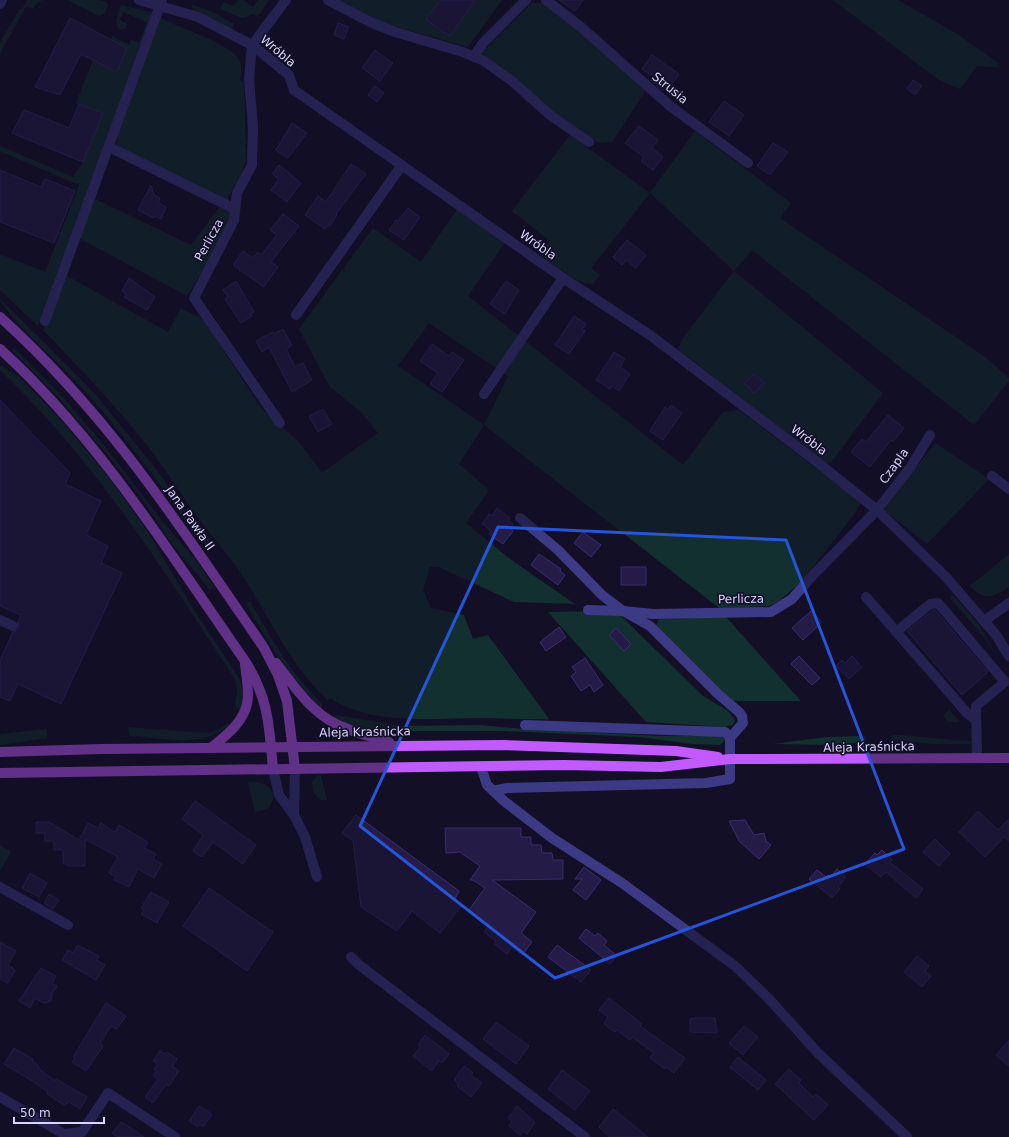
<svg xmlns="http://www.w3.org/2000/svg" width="1009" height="1137" viewBox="0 0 1009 1137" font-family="'DejaVu Sans',sans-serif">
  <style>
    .green { fill: #12302f; fill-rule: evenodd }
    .building { fill: #241b47; stroke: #3b2d73 }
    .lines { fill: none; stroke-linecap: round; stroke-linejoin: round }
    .minor { stroke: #3d3a85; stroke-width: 10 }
    .major { stroke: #c25bff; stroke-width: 10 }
    .marked { fill: none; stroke: #2655da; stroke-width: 3; stroke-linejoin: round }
    .labels { text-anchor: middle; stroke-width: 3.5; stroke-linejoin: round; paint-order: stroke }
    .street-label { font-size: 12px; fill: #d9d4ff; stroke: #130f26 }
  </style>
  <rect width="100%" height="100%" fill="#130f26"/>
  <!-- green -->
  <g class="green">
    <path d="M28 0H42L36 4 33 9 26 6 0 54V42L20 9H22Z"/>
    <path d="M67 0H97L106 2 108 5 105 13 99 16Z"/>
    <path d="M238 0H243L253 7 258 0H269L259 15 255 16 254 14 242 18 220 9 223 2 233 6Z"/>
    <path d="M337 0H502L468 47 383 23Z"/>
    <path d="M833 0H898L957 34 997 62 1000 67 977 66 960 89 939 80Z"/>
    <path d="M532 3H543L559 13 646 90 612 142 599 143 554 113 523 85 499 65 480 54Z"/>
    <path d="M191 4 215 13 234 24 232 29 193 9Z"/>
    <path d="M121 5 153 13 46 310 38 326 0 290V254L45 272 79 185 0 151V146L73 177 83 162 103 113 76 103 93 60 117 72 111 40 112 36 129 45 131 40 139 43 147 22 123 12 120 20 127 24 126 28 120 30 118 28 116 21Z"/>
    <path d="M161 18C177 27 233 45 239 60 243 66 241 74 240 81L244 83 246 160 241 177 228 196 229 201 116 146 118 133Z"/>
    <path d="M695 131 791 203 780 218 985 357 1009 378V381L974 425 752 250 734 271 883 393 832 461 826 464 678 349 683 338 734 271 650 193 591 268 600 275 592 285 578 281 540 256 550 241 512 211 570 135 650 193Z"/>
    <path d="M95 199 191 245 220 207 232 213 213 253 187 296 79 238Z"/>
    <path d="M458 208 505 242 468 296 683 465 723 412 739 410 858 500 860 504 856 512 801 582 779 601 769 606 719 608 484 425 459 464 489 490 466 523 510 559 575 604 514 602 439 567H430L423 590 431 608 464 615 473 639 488 635 549 719C527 720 505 718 482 718 434 718 372 726 330 698L328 700C287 663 267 610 236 566 225 551 213 537 202 523 184 499 168 473 150 449 117 407 80 368 43 330L67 276 168 332 181 308 203 319 260 407 299 442 322 473 378 433 361 412 330 387 299 329 373 228 421 262ZM429 323 508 376 484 425 398 366Z"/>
    <path d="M0 299 94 393 155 468 194 523 212 544 208 547C187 529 175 504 158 482 130 444 99 405 65 370 53 358 4 312 0 299Z"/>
    <path d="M14 348 61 395 107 449 162 521 198 563 214 587 210 590 170 541 142 499 106 453 59 398 12 350Z"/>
    <path d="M0 365 19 377 59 418 110 479 148 532 192 607 241 681 243 701 240 712 235 705 237 690 235 679C163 570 96 461 0 370Z"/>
    <path d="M935 443 989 479 927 544 884 510Z"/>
    <path d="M1009 554V587C992 597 986 602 970 586Z"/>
    <path d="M953 595 979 625 998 659 985 638 950 598Z"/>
    <path d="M250 601C270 637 292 675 322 704V710C292 678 267 643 246 604Z"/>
    <path d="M616 611 703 696 727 710 735 720 733 725 723 727 646 722 548 612Z"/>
    <path d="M726 617 801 701H732L709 681 656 625 659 619Z"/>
    <path d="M949 710 960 722H948L943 715Z"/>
    <path d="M337 715 401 726 480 725 523 729 660 736H720L725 740 720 745 692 744 638 737 505 731H375L358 728 334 718Z"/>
    <path d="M228 724H231C200 750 165 737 129 736L128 727 205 733 212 732Z"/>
    <path d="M47 729V738L0 745V734Z"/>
    <path d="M892 735C919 735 945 741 971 741L970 744H933L892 740Z"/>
    <path d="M866 736V741L841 745 773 744 826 737Z"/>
    <path d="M321 775 327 800H320L313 792 312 782 317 776Z"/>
    <path d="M248 782C261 782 274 784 273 800L268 809 255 812Z"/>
    <path d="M0 845 11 852 0 871Z"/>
  </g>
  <!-- building -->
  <g class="building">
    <path d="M441 0H475L450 36 444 32 443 33 426 19Z"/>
    <path d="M559 0H583L575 11Z"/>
    <path d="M70 18 127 48 117 72 81 54 60 95 35 87Z"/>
    <path d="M338 23 349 27 344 39 334 35Z"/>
    <path d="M375 50 393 63 380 81 362 68Z"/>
    <path d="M652 55 679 74 668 89 665 87 663 90 653 82 655 78 642 69Z"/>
    <path d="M913 80 922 86 915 95 907 89Z"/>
    <path d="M375 86 384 93 377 102 368 95Z"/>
    <path d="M724 101 744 115 729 136 709 122Z"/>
    <path d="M79 104 103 113 83 162 12 133 24 110 69 128Z"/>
    <path d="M292 123 307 133 288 158 276 150Z"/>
    <path d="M639 126 658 140 652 148 663 157 653 170 641 161 644 157 625 143Z"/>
    <path d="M773 143 788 152 770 175 757 166Z"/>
    <path d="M351 164 366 174 336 214 337 215 330 226 328 225 325 229 305 215 318 196 326 202Z"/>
    <path d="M279 165 301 183 287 202 271 190 279 179 272 174Z"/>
    <path d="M0 170 41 187 45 179 75 191 54 243 0 222Z"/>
    <path d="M151 185 154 195 160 198 158 203 166 207 161 219 155 216 154 218 138 210Z"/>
    <path d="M408 208 420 217 404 240 389 230 396 220 398 221Z"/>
    <path d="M283 214 299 226 271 262 278 267 264 287 233 265 243 251 253 258 258 252 261 255 277 235 270 230Z"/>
    <path d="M627 240 646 255 636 268 626 260 622 265 613 257Z"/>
    <path d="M129 278 155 297 147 310 124 297 126 294 122 291Z"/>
    <path d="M236 281 254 312 250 314 252 316 241 323 225 299 228 297 223 290Z"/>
    <path d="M506 281 519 290 505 314 490 304Z"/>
    <path d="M574 316 586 324 582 329 585 331 569 354 555 345Z"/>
    <path d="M283 329 292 345 286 349 295 367 303 363 312 380 292 392 269 347 262 352 256 341 273 332 274 334Z"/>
    <path d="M432 344 449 356 452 352 464 360 442 392 430 384 438 373 420 361Z"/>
    <path d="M614 352 625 359 620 367 630 374 619 391 612 386 610 389 596 380Z"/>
    <path d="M754 374 764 383 754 393 744 383Z"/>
    <path d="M0 400 70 473 65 484 101 501 86 535 108 546 101 563 122 573 61 704 18 684 10 701 0 697V660L13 632 19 629 18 622 21 615 0 606Z"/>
    <path d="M671 405 682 413 663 440 650 431 665 407 668 410Z"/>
    <path d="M323 409 332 424 318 432 309 416Z"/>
    <path d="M888 415 904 428 893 442 891 440 870 467 851 452 862 439 866 442Z"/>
    <path d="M497 508 510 518 508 520 513 524 510 529 513 531 503 544 489 534 491 531 482 524 489 514 492 516Z"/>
    <path d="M583 532 601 545 591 557 574 543Z"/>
    <path d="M539 554 561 569 560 571 565 575 558 585 531 565Z"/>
    <rect x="621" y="567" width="25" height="18"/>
    <path d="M933 610H935L988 672 962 695 907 631Z"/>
    <path d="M811 611 822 622 803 640 792 628Z"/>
    <path d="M559 627 566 637 546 651 540 642Z"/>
    <path d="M616 628 631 644 624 651 609 635Z"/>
    <path d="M799 656 820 678 812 685 791 664Z"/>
    <path d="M852 656 862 667 849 679 836 666 842 660 845 663Z"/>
    <path d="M585 658 603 685 594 692 590 685 581 691 571 676 576 672 572 667Z"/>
    <path d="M195 801 256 845 243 864 213 842 202 857 193 851 203 835 182 819Z"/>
    <path d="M978 811 998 830 1009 819V841L1004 837 985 857 959 832Z"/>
    <path d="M356 815 459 891 455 899 462 905 440 933 412 911 397 931 361 907 353 841 342 833Z"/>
    <path d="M745 820 754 835 764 833 766 841 771 845 759 859 739 841 729 821Z"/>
    <path d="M36 822H49L79 840 88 823 98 828 101 823 115 832 119 825 148 842 144 848 156 854 153 859 162 864 154 878 138 869 129 887 114 880 116 877 109 873 118 857 85 839V866H69L63 863V850H54V841H45V833H36Z"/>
    <path d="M445 828H521V837H531V845H541L542 853H552L553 860H563V879L492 880 536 912 521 933 532 942 522 955 512 947 507 954 494 944 496 941 484 932 488 926 468 911 485 888 473 880H470L480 866 460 852 446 853Z"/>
    <path d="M935 839 950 854 939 866 923 852Z"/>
    <path d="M882 850 892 860 890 862 923 889 916 898 886 872 881 877 865 864 875 853 877 855Z"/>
    <path d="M584 867 601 880 586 900 573 890 582 879H575Z"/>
    <path d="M837 869 846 877 838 887 840 889 832 898 809 879 817 870 826 877 828 875 831 877Z"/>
    <path d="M30 873 47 883 39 897 22 888Z"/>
    <path d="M209 888 273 932 247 971 183 926Z"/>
    <path d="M151 892 169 902 157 923 141 914 144 910 141 908Z"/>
    <path d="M49 894 59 900 53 909 44 903Z"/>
    <path d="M586 929 595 936 598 933 607 941 604 945 617 956 610 964 579 938Z"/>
    <path d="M0 942 16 951 8 965 15 970 8 983 0 979Z"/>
    <path d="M78 945 99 956 97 960 105 965 96 980 62 960 68 950 73 953Z"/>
    <path d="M557 945 591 970 581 982 548 957Z"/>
    <path d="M917 956 929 966 925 971 931 976 922 987 904 972Z"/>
    <path d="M41 968 56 976 52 983 57 986 52 994 51 1001 44 1003 35 998 30 1008 19 1001Z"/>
    <path d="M609 998 642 1024 640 1026 685 1058 674 1073 666 1067 665 1069 650 1058 654 1053 632 1037 630 1040 617 1030 615 1032 604 1024 608 1017 599 1010Z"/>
    <path d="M106 1003 126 1016 117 1029 111 1026 100 1043 103 1046 86 1071 72 1062 75 1058 73 1057Z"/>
    <path d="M696 1018H715L717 1033 690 1032V1019Z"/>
    <path d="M496 1022 529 1046 516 1064 483 1039Z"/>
    <path d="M744 1026 758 1037 743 1055 729 1043Z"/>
    <path d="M425 1035 449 1054 442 1063 439 1061 432 1071 413 1056 421 1046 418 1045Z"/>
    <path d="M1009 1040V1066L996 1055Z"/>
    <path d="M14 1048 33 1059 32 1061 39 1066 38 1068 55 1081 56 1079 87 1097 80 1109 69 1102 64 1105 47 1094 48 1092 34 1082 4 1064Z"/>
    <path d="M160 1051 165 1054 167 1052 177 1059 172 1066 179 1071 169 1086 166 1084 153 1103 145 1097 158 1079 153 1076 157 1071 154 1069 158 1064 153 1061Z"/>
    <path d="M738 1057 766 1080 758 1090 730 1067Z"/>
    <path d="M464 1066 473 1073 471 1075 482 1083 471 1097 457 1086 458 1084 454 1080Z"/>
    <path d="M789 1069 801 1080 799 1083 813 1097 816 1094 828 1105 814 1120 775 1084Z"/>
    <path d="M562 1070 590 1091 575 1110 548 1089Z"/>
    <path d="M199 1106 212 1114 203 1127 200 1124 198 1127 189 1121Z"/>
    <path d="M517 1106 535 1122 527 1134 523 1131 520 1135 509 1126 512 1121 508 1118Z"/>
    <path d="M613 1109 648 1137H610L599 1127Z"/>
    <path d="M121 1122 128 1126 144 1137H117L112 1133Z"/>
  </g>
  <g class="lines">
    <!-- minor -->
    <g class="minor">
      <path d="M139 0 198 17 252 45 289 75 294 90 563 278 650 335 817 462 877 510 946 577 996 635 1009 656"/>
      <path d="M328 0 370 22 395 32 463 52 484 61 512 81 550 115 589 142"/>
      <path d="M546 0 581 27 670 106 748 163"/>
      <path d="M0 4 2 0"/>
      <path d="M252 45 249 79 253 127 252 165 237 193 234 220 194 298 280 423"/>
      <path d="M252 45 286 0"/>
      <path d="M474 56 483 43 526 0"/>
      <path d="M109 147 235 209"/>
      <path d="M296 315 402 165"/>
      <path d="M45 321 162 0"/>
      <path d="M484 394 563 278"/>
      <path d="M992 476 1009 489"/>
      <path d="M520 518 558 550 602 595 623 611 650 626 718 694 739 712 742 716 743 723 730 738"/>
      <path d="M866 597 967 713 976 720"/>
      <path d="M588 610 623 611 653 614 771 612 792 599 814 574 877 510 910 468 930 435"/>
      <path d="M0 620 13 626"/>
      <path d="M984 621 1009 603"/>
      <path d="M896 632 930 604 938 603 1005 682 976 706 977 758"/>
      <path d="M481 767 487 785 504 801 552 838 622 883 735 966 769 999 818 1053 907 1137"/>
      <path d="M273 769 279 795 294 815 305 837 317 877"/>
      <path d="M493 791 507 788 706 783 730 779V738L725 732 525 725"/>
      <path d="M294 815 295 769"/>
      <path d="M0 887 68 925"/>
      <path d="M351 957 358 964 585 1137"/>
      <path d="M0 1097 64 1134 82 1132 108 1093 175 1137"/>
    </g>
    <!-- major -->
    <g class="major">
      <path d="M0 317C109 415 182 529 264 648L278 675 287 701 295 769"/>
      <path d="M0 349C99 439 169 552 245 661 269 699 269 726 273 769"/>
      <path d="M276 663C294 686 310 711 336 724 353 733 371 736 389 742"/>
      <path d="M212 747C225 736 243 723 247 704 250 692 246 676 245 663"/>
      <path d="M0 752 101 749 503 745 676 751 718 757"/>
      <path d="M0 773 564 765 661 767 730 759 1009 758"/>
    </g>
  </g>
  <!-- marked area -->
  <path d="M0 0H1009V1137H0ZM498 527 786 540 904 849 555 978 360 826Z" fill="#130f26" fill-opacity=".55" fill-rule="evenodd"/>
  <path class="marked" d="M498 527 786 540 904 849 555 978 360 826Z"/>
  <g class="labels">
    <!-- street labels -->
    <g class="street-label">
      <text transform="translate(278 51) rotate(40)" y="4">Wróbla</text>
      <text transform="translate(670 88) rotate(39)" y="4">Strusia</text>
      <text transform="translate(209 240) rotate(-61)" y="4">Perlicza</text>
      <text transform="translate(538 245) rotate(35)" y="4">Wróbla</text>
      <text transform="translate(809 440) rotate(37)" y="4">Wróbla</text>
      <text transform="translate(894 466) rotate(-54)" y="4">Czapla</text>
      <text transform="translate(190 518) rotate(55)" y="4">Jana Pawła II</text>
      <text transform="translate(741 599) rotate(-1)" y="4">Perlicza</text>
      <text transform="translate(365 732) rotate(-1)" y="4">Aleja Kraśnicka</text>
      <text transform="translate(869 747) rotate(-1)" y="4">Aleja Kraśnicka</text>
    </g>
  </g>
  <!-- scale -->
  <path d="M14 1117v6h90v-6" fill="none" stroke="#d9d4ff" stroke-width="2"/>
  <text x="20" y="1117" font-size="12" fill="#d9d4ff" stroke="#130f26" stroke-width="3" paint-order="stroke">50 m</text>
</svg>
